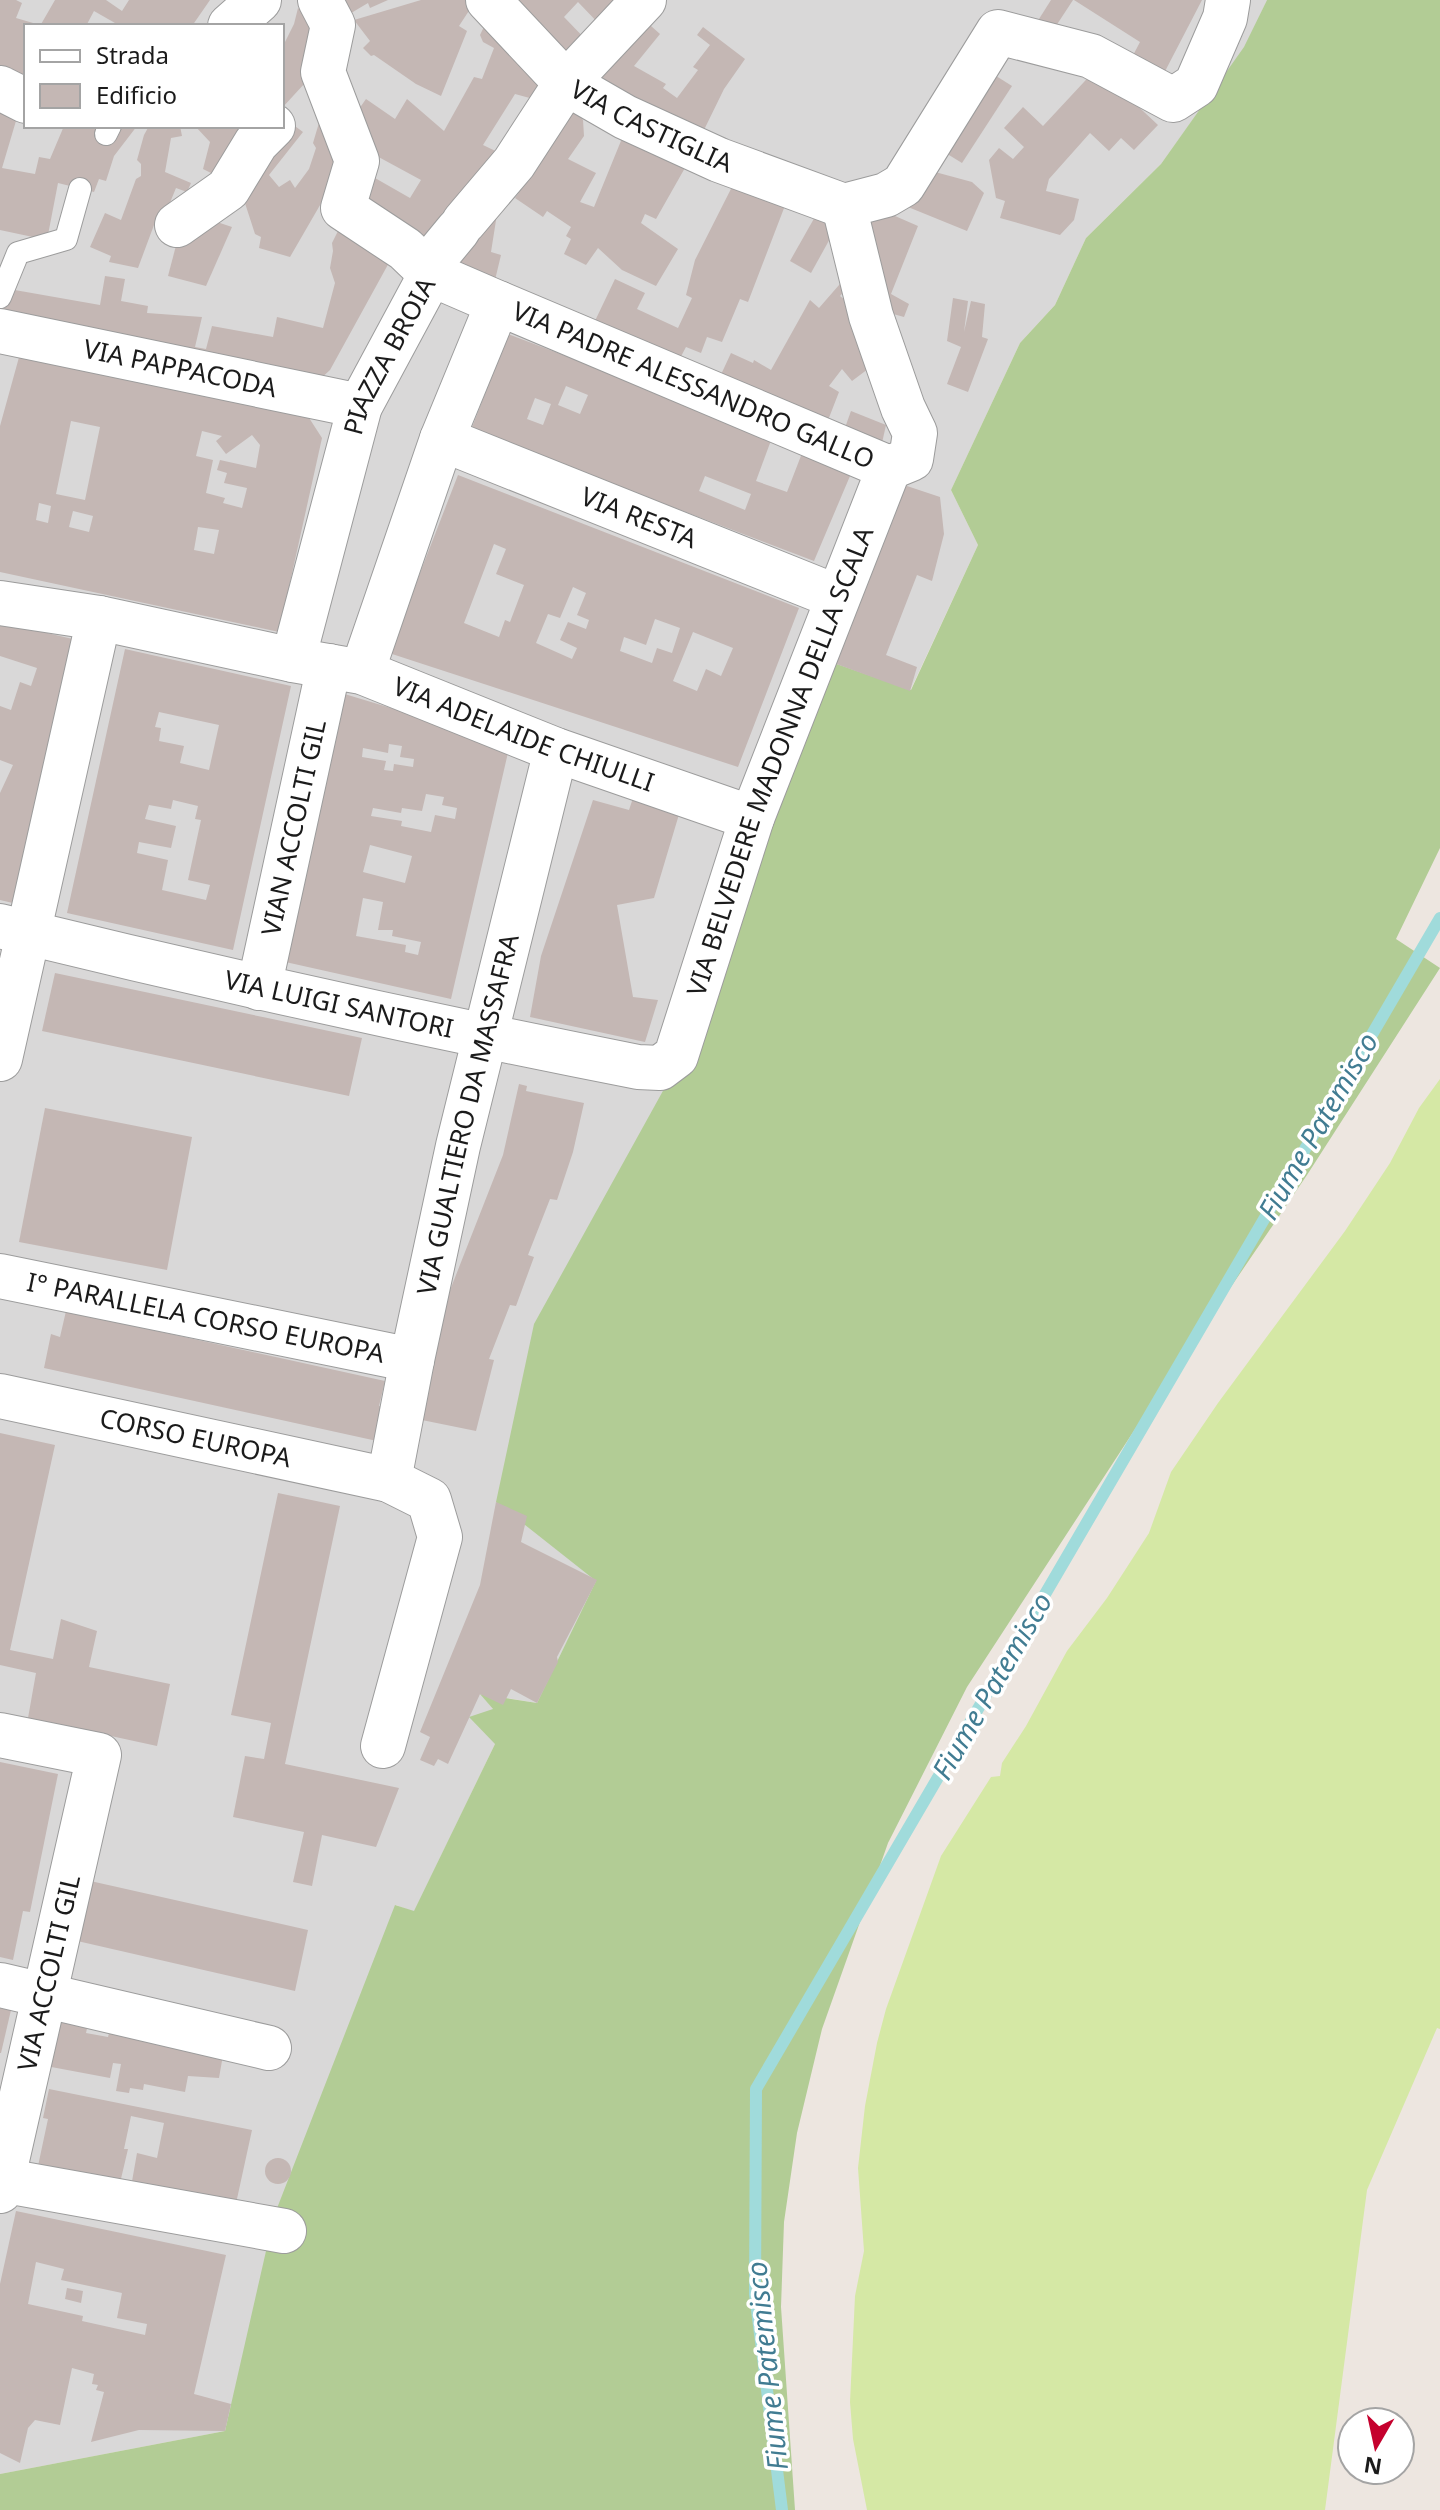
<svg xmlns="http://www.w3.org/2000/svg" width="1440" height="2510" viewBox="0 0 1440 2510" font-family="'Noto Sans',sans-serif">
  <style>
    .residential { fill: #d9d8d8; fill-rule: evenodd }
    .grass { fill: #d5e8a5 }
    .forest { fill: #b2cc95 }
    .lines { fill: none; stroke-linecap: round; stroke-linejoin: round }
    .stream { stroke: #a0dbdb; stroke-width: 12 }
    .building { fill: #c4b7b4; fill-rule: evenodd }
    .lane-casing { stroke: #9c9c9c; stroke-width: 24 }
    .street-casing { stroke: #9c9c9c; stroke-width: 46 }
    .lane { stroke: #fff; stroke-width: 22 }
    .street { stroke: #fff; stroke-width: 44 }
    .labels { text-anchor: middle; stroke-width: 7; stroke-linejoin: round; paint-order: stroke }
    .street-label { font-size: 26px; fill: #1b1b1b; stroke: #fff }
    .water-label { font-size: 28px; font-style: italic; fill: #417c92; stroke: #fff }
  </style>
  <rect width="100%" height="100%" fill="#ede6e0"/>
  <!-- residential -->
  <path class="residential" d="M0 0H1267L1245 47 1161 164 1086 238 1055 305 1020 343 951 490 978 545 910 691 831 662 597 1580 537 1703 481 1694 493 1709 495 1744 414 1912 396 1905 225 2431 0 2474ZM26 26H282V126H26Z"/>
  <!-- grass -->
  <path class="grass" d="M1440 1079V2029L1437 2028 1367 2190 1325 2510H867L853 2439 850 2402 855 2296 864 2251 858 2168 865 2106 877 2043 886 2009 941 1856 991 1777 1000 1776 1002 1763 1026 1726 1067 1651 1107 1598 1149 1533 1171 1472 1218 1403 1345 1231 1390 1163 1419 1108Z"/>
  <!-- forest -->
  <path class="forest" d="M1267 0H1440V848L1396 939 1440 968 1307 1175 1156 1397 967 1687 888 1843 822 2029 797 2133 784 2222 781 2307 795 2510H0V2474L225 2431 274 2216 395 1905 414 1911 495 1744 469 1717 493 1709 480 1694 537 1703 596 1581 496 1502 534 1324 690 1042 831 662 911 690 978 545 951 490 1020 343 1055 305 1086 238 1161 164 1244 47Z"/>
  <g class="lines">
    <!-- stream -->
    <path class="stream" d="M782 2510 755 2294 756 2089 1440 918"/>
  </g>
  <!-- building -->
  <g class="building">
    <path d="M0 0H16L22 3 16 18 40 25 26 26V93L0 80Z"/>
    <path d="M55 0H106L122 11 129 0H210L192 26H113L115 23 94 11 86 26H40Z"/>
    <path d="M329 0H388L370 8 368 3 341 19Z"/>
    <path d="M421 0H476L459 26 467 31 441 96 416 84 374 55 371 56 363 48 370 41 354 20Z"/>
    <path d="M501 0H631L602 27 578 2 564 17 592 46 567 70Z"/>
    <path d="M1051 0H1073L1054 29 1039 19Z"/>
    <path d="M1074 0H1202L1161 79 1129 63 1140 42Z"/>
    <path d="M298 8 309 17 320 18 305 83 282 108V48L294 24Z"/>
    <path d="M492 10 551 83 537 100 515 94 483 145 512 159 497 214 491 252 501 255 495 280 410 245 356 210 375 178 410 198 421 180 362 148 354 116 366 99 395 119 407 99 444 131 474 77 482 79 494 48 483 42 480 35Z"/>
    <path d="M642 18 660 34 634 66 666 84 663 88 677 98 698 70 693 67 710 45 697 35 703 27 745 59 724 89 702 134 590 86Z"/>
    <path d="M1097 68 1158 125 1134 150 1121 138 1109 151 1090 133 1049 179 1046 191 1079 199 1074 220 1060 235 1000 218 1005 201 996 198 989 160 999 148 1013 159 1024 147 1004 128 1023 107 1043 126Z"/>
    <path d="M985 69 1012 86 962 163 936 147Z"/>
    <path d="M0 95 21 104 2 168 35 174 39 157 50 159 64 126H100L114 138 122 126H137L114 156 106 181 99 179 94 192 58 183 47 240 0 230Z"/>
    <path d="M560 103 577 112 583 120 584 136 568 159 596 173 580 202 594 207 625 131 690 159 656 219 645 214 641 223 678 249 656 286 622 270 598 248 586 265 564 254 571 239 566 236 571 227 547 211 543 217 515 198 520 191 508 183Z"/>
    <path d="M321 116 338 174 290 257 259 248 261 237 255 234 243 197 288 121 303 132 269 175 279 187 290 180 295 188 309 169 316 148 313 143Z"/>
    <path d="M149 126H180L182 136 171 138 165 172 191 183 187 192 176 188 160 227 154 225 138 268 109 262 111 256 90 247 105 213 121 220 136 179 141 176V164L137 160 144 135Z"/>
    <path d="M195 126H266L223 179 203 169 210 142Z"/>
    <path d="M924 169 972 182 984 193 967 231 908 207Z"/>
    <path d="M737 177 786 203 748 302 740 299 722 342 707 337 701 353 686 347 678 362 594 323 615 279 645 293 637 309 678 328 692 298 686 295 695 260Z"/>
    <path d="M879 209 918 226 891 294 909 304 904 317 875 309 863 210Z"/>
    <path d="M816 215 837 226 811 273 790 261Z"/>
    <path d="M202 217 232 227 206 286 168 276 178 238Z"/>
    <path d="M344 219 396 250 330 370 318 381 0 313 9 289 100 305 105 276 125 279 121 301 148 306 147 313 202 317 195 347 206 349 212 326 273 337 277 317 323 328 335 283 330 268 333 251 332 243Z"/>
    <path d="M846 277 853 282 840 296 866 317 872 366 852 381 842 369 829 386 839 392 825 428 718 381 731 353 753 363 754 360 771 370 810 300 819 308Z"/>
    <path d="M953 298 968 301 964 332 971 301 985 304 982 337 988 339 968 392 947 384 961 347 947 341Z"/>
    <path d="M508 334 773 435 756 481 787 492 804 448 842 463 850 476 814 561 471 430ZM566 386 588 395 580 414 558 405ZM535 398 551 404 543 425 527 419ZM705 476 751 494 745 510 699 491Z"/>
    <path d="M21 350 302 407 322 438 279 632 0 572V426ZM71 421 100 427 85 500 56 494ZM202 431 222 436 216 441 226 454 252 435 260 445 256 468 220 460 217 470 227 473 224 483 247 488 242 508 223 503 225 498 206 493 213 460 196 456ZM39 503 51 506 48 523 36 520ZM73 511 93 516 89 532 69 527ZM198 527 219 530 214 554 194 550Z"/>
    <path d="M851 411 886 425 880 452 842 436Z"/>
    <path d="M458 475 799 608 738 767 389 653ZM494 544 506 549 496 574 524 585 510 622 505 620 499 637 464 623ZM573 587 586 593 577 615 589 620 586 629 568 622 560 640 577 648 572 659 536 643 548 614 560 618ZM655 619 680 628 672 653 657 648 652 663 620 651 624 637 646 645ZM693 632 733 648 721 676 706 669 697 691 673 681Z"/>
    <path d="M898 483 940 497 944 534 932 581 917 575 886 655 917 667 910 691 831 662Z"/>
    <path d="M0 622 77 640 17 904 0 900V793L13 765 0 760V706L11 710 20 682 31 686 37 668 0 656Z"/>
    <path d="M125 649 291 686 233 950 67 913ZM159 712 219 725 209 770 180 763 184 746 159 741 161 728 155 727ZM173 800 198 806 195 819 201 820 188 880 210 885 206 900 162 890 168 860 137 853 139 842 171 848 176 826 145 819 149 805 171 809Z"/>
    <path d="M338 692 510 744 451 999 281 961ZM389 744 402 746 400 757 414 759 413 767 394 764 393 771 384 770 386 761 362 757 363 748 388 753ZM426 794 444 797 442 805 457 808 455 819 435 815 431 832 401 826 402 821 371 816 373 808 401 813 402 808 422 811ZM370 845 412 856 405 883 363 872ZM363 898 383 902 378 930H393L392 936 421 942 418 955 405 952 406 945 356 936Z"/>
    <path d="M637 786 683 801 654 898 617 905 633 997 658 1000 645 1042 530 1017 541 956 593 800 629 810Z"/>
    <path d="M55 973 362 1038 349 1096 42 1031Z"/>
    <path d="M519 1084 527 1086 526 1091 584 1103 573 1152 557 1200 550 1199 528 1255 534 1257 516 1306 510 1305 489 1359 494 1360 476 1431 412 1418 427 1349 503 1155Z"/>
    <path d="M45 1108 192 1137 167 1270 19 1242Z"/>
    <path d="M66 1311 385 1381 379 1406 384 1407 377 1441 44 1368 51 1334 60 1337Z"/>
    <path d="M0 1433 55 1445 10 1650 53 1659 61 1619 97 1631 89 1667 170 1684 157 1746 28 1718 36 1673 0 1665Z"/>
    <path d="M278 1493 340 1506 285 1764 399 1788 376 1847 322 1835 312 1886 293 1882 304 1832 233 1817 245 1756 264 1759 271 1723 231 1715Z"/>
    <path d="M496 1502 527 1516 521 1542 597 1580 557 1657 558 1662 537 1703 511 1689 503 1705 480 1694 448 1764 438 1759 434 1766 420 1760 430 1737 420 1732 480 1585Z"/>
    <path d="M0 1762 58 1774 30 1912 23 1911 13 1960 0 1957Z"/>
    <path d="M86 1880 308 1930 295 1991 73 1940Z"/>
    <path d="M0 2008 11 2010 1 2053H0Z"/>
    <path d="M55 2019 88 2024 86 2033 108 2037 110 2029 223 2055 219 2078 188 2076 185 2092 144 2084 143 2090 130 2088 129 2093 116 2091 121 2064 113 2063 110 2078 46 2066Z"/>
    <path d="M49 2089 252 2130 235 2208 131 2187 137 2153 157 2158 164 2123 131 2116 124 2149H128L120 2183 38 2166 48 2119 43 2118Z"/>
    <circle cx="278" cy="2171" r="13"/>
    <path d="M16 2211 226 2255 194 2394 231 2404 225 2431 139 2430 91 2442 104 2392 96 2390 98 2385 92 2384 94 2374 72 2368 60 2425 35 2420 28 2428 20 2463 0 2453V2284ZM36 2262 64 2269 61 2280 122 2293 117 2318 147 2324 145 2335 82 2321 83 2316 28 2304Z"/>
    <path d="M67 2288 83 2291 81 2303 65 2299Z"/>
  </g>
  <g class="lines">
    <defs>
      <g id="lane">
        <path d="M106 134 110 126"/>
        <path d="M0 297 18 253 66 239 80 189"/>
      </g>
      <g id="street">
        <path d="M320 0 333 25 323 72 357 161 343 208 405 249 431 274 439 253 458 230"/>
        <path id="s1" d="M488 0 566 83 625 117 719 160 844 206"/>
        <path d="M230 26 259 0"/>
        <path d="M0 88 26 101"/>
        <path d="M844 206 886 195 903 185 998 32 1091 56 1173 100 1196 85 1225 18 1228 0"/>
        <path d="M844 206 871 316 903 408 915 433 911 459 889 468"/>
        <path d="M464 222 514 163 566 83 644 0"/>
        <path d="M177 225 228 189 256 143 273 126"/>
        <path id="s2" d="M498 303 889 468"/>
        <path id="s3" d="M0 331 360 406"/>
        <path id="s4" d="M442 439 837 597"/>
        <path id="s5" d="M0 603 99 618 293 660 362 672 556 750 752 818"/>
        <path id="s6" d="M293 660 360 406 431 274 498 303 442 439 362 672"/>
        <path id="s7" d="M0 926C212 978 424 1025 638 1067L660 1068 676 1056 752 818 889 468"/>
        <path id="s8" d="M259 988 329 666"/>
        <path d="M0 1059 99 618"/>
        <path id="s9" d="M0 1276 412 1360"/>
        <path id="s10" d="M0 1396 389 1480 429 1500 440 1537 383 1746"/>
        <path id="s11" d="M389 1480 412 1360 458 1146 556 750"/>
        <path d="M0 1735 99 1755 0 2191"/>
        <path d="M0 1985 269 2048"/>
        <path d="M0 2180 284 2231"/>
      </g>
    </defs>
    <!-- lane casing -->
    <use href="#lane" class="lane-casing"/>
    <!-- street casing -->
    <use href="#street" class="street-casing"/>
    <!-- lane -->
    <use href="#lane" class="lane"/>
    <!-- street -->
    <use href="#street" class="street"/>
  </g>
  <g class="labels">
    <!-- street labels -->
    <g class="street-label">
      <text dy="9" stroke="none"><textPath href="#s1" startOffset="210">VIA CASTIGLIA</textPath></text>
      <text dy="9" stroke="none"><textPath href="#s6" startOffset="320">PIAZZA BROIA</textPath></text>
      <text dy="9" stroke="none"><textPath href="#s3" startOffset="184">VIA PAPPACODA</textPath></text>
      <text dy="9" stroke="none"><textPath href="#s2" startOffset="212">VIA PADRE ALESSANDRO GALLO</textPath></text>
      <text dy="9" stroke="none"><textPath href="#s4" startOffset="212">VIA RESTA</textPath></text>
      <text dy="9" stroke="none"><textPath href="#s5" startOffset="542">VIA ADELAIDE CHIULLI</textPath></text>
      <text dy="9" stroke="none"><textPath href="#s7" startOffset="1008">VIA BELVEDERE MADONNA DELLA SCALA</textPath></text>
      <text dy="9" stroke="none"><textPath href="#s8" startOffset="164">VIAN ACCOLTI GIL</textPath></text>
      <text dy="9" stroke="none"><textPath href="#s7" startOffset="348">VIA LUIGI SANTORI</textPath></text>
      <text dy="9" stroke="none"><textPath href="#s11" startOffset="374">VIA GUALTIERO DA MASSAFRA</textPath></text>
      <text dy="9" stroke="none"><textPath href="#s9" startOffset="210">I° PARALLELA CORSO EUROPA</textPath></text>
      <text dy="9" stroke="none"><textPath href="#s10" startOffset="200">CORSO EUROPA</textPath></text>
      <text transform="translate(49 1973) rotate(-77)" y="9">VIA ACCOLTI GIL</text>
    </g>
    <!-- water labels -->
    <g class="water-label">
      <text transform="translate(1318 1126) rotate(-60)" y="10">Fiume Patemisco</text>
      <text transform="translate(992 1686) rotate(-60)" y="10">Fiume Patemisco</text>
      <text transform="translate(767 2366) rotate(-96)" y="10">Fiume Patemisco</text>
    </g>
  </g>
  <!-- legend -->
  <rect x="24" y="24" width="260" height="104" fill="#ffffff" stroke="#a4a4a4" stroke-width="2"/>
  <rect x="40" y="50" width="40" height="12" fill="#ffffff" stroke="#a4a4a4" stroke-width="2"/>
  <text x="96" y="64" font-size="24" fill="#1b1b1b">Strada</text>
  <rect x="40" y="84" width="40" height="24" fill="#c4b7b4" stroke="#a4a4a4" stroke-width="2"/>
  <text x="96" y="104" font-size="24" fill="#1b1b1b">Edificio</text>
  <!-- north arrow -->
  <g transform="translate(1376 2446) rotate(189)"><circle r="38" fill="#ffffff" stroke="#a4a4a4" stroke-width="2"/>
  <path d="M0-6L14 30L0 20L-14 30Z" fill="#c5012e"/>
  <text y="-12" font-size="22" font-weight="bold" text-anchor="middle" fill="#1b1b1b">N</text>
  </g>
</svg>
